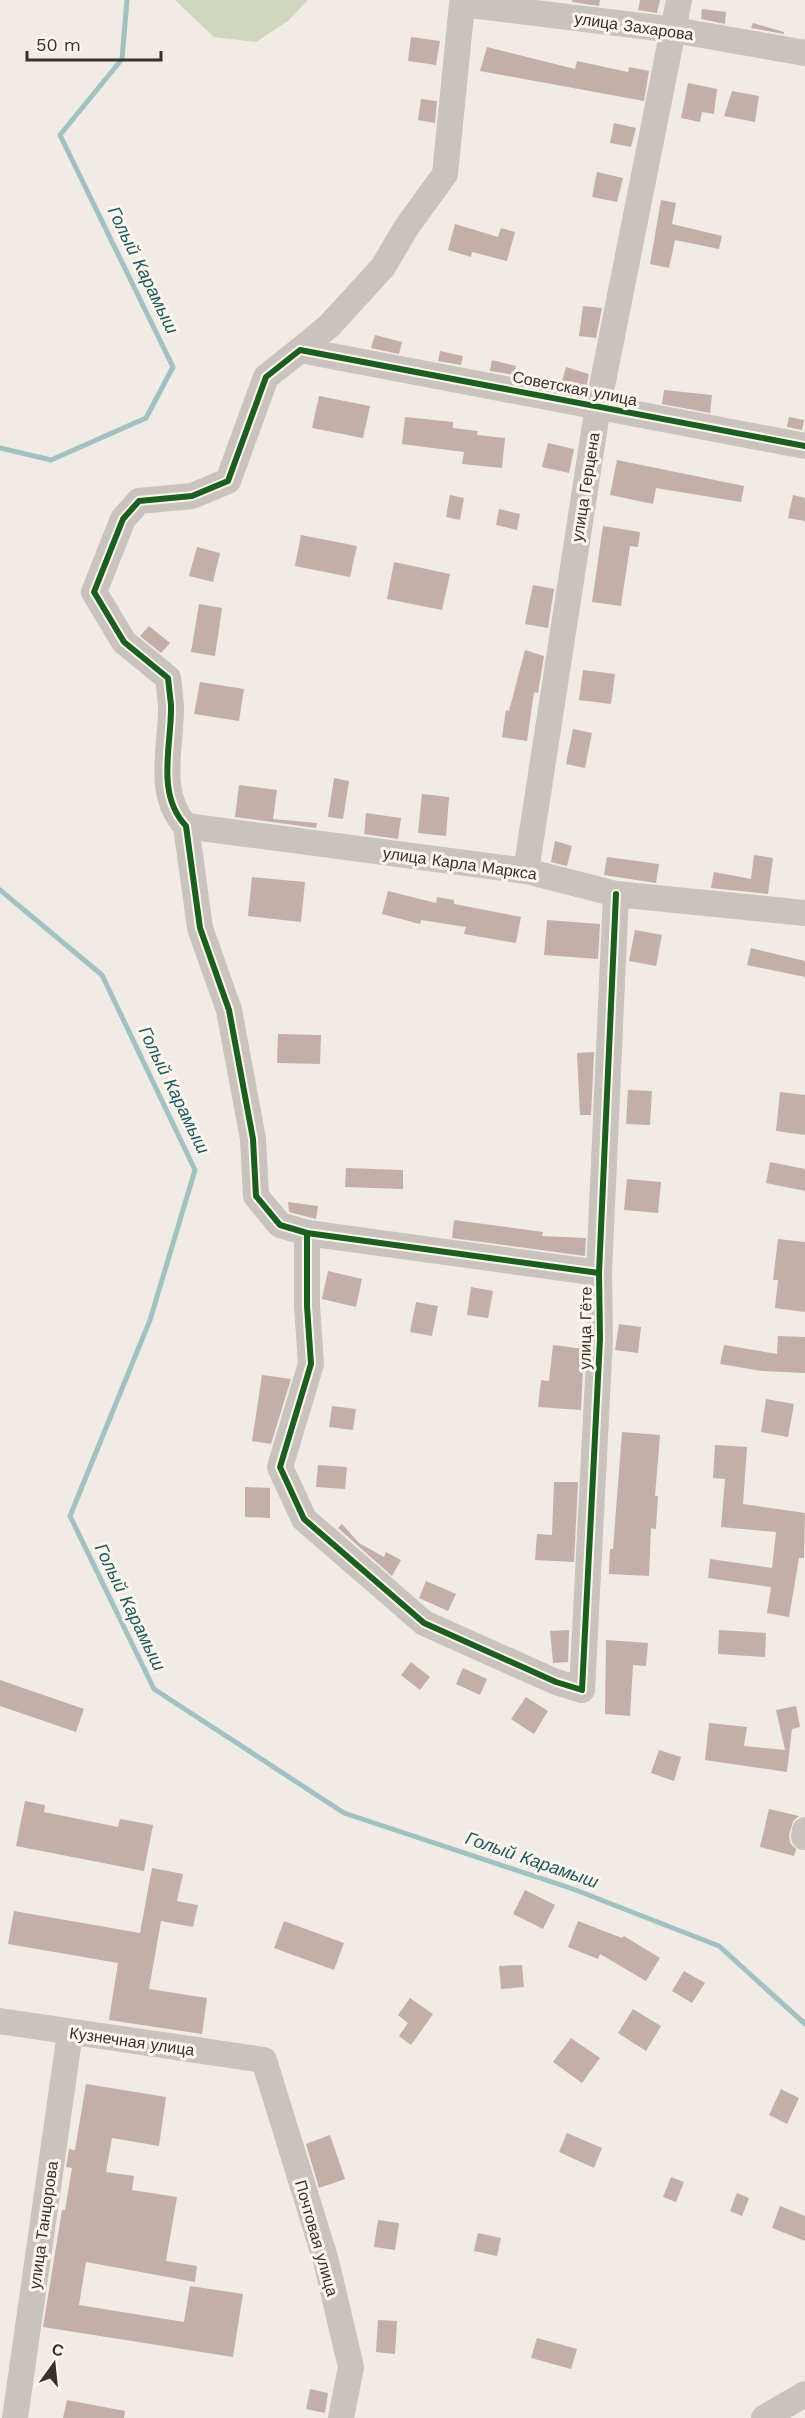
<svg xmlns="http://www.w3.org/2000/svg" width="805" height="2418" viewBox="0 0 805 2418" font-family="'Work Sans',sans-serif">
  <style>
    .green { fill: #d1d6bf }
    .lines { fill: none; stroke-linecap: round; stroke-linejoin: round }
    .stream { stroke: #a1c2c1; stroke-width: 5 }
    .building { fill: #c3afa7 }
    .minor { stroke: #c9c3be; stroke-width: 26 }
    .cycleway-casing { stroke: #fbf5ee; stroke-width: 10 }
    .cycleway { stroke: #1b5e20; stroke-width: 6 }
    .labels { text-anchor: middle; stroke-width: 6; stroke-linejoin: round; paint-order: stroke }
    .street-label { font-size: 16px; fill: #3b302b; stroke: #fbf5ee }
    .water-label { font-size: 18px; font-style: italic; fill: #1f5a5e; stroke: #fbf5ee }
  </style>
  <rect width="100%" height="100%" fill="#f0ebe5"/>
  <!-- green -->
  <path class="green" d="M175 0H308L288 21 256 42 214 37Z"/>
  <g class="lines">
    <!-- stream -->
    <g class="stream">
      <path d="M0 448 51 460 146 418 173 367 60 135 122 59 127 0"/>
      <path d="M0 890 102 975 195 1170 150 1320 70 1516 154 1689 344 1813 573 1889 719 1946 805 2024"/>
    </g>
  </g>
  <!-- building -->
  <g class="building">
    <path d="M572 0H600L599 6 572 2Z"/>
    <path d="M640 0H660L657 13 638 10Z"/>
    <path d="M702 9 726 12 725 24 701 19Z"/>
    <path d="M753 23 784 32V34L751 28Z"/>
    <path d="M411 37 440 41 436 65 408 61Z"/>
    <path d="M487 47 575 69 577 61 628 72 629 67 649 71 644 101 480 71Z"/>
    <path d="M688 83 717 89 714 114 702 112 700 122 681 118Z"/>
    <path d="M732 91 759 96 755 122 724 116Z"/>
    <path d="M421 99 437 101 435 123 418 120Z"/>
    <path d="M614 123 636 128 631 147 610 143Z"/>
    <path d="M597 172 623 178 617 202 592 197Z"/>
    <path d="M661 200 676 203 672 224 722 236 719 249 675 240 669 268 650 264Z"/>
    <path d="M455 224 498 237 501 228 515 232 507 261 472 252 471 257 448 250Z"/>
    <path d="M583 306 602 308 596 338 579 336Z"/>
    <path d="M375 335 402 342 399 354 371 348Z"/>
    <path d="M440 351 463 356 461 365 438 361Z"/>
    <path d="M492 360 516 366 514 375 490 371Z"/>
    <path d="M566 367 589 374 586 389 561 384Z"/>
    <path d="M664 390 712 395 710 413 662 404Z"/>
    <path d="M319 396 370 406 363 438 312 428Z"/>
    <path d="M405 417 453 422V428L478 431 477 435 505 438 502 468 462 464 464 452 402 444Z"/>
    <path d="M789 417 804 420 802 430 787 427Z"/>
    <path d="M548 443 574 449 569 473 542 467Z"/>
    <path d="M617 460 744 486 741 502 656 488 653 504 610 495Z"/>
    <path d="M450 495 464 498 460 520 446 517Z"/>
    <path d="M793 495 805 498V521L788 518Z"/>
    <path d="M499 509 520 514 517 530 496 525Z"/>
    <path d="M603 526 640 532 638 547 630 546 621 606 592 602Z"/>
    <path d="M301 535 357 546 350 577 295 566Z"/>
    <path d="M197 547 220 553 213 582 189 576Z"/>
    <path d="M394 562 450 574 442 610 387 599Z"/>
    <path d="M533 585 554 589 548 628 525 624Z"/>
    <path d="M199 604 222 608 215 656 191 652Z"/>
    <path d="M149 626 170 643 161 653 140 636Z"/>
    <path d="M525 650 544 656 538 693 534 692 527 741 502 737 506 710 509 711Z"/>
    <path d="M583 670 615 674 611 704 579 700Z"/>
    <path d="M200 682 244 689 239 721 194 714Z"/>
    <path d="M573 729 592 733 585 768 566 764Z"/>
    <path d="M334 778 349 781 343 819 328 817Z"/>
    <path d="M239 785 277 790 273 819 317 823 316 828 235 817Z"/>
    <path d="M422 794 449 797 446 836 418 833Z"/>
    <path d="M366 813 401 818 398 839 364 834Z"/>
    <path d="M555 841 572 846 567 866 551 862Z"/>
    <path d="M754 855 773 858 768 894 711 888 714 872 751 879Z"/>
    <path d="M607 857 659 864 656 883 604 875Z"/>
    <path d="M252 877 305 882 301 922 248 916Z"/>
    <path d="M388 891 436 903 437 897 454 900V904L521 917 516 943 464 934 466 927 421 920 420 924 382 914Z"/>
    <path d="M547 920 600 924 598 959 544 955Z"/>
    <path d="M635 930 662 935 656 966 629 961Z"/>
    <path d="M751 948 805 961V977L747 965Z"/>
    <path d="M278 1034 321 1035 320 1064 277 1063Z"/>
    <path d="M594 1052 591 1115H580L577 1053Z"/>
    <path d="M628 1090 652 1091 650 1125 626 1124Z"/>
    <path d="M780 1092 805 1095V1135L776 1131Z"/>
    <path d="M770 1162 805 1169V1191L766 1183Z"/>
    <path d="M346 1168 403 1170V1189L345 1187Z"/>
    <path d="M627 1179 661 1182 658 1213 624 1210Z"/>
    <path d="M288 1202 318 1206 316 1219 289 1212Z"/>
    <path d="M454 1220 543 1232 542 1236 586 1238 585 1256 452 1238Z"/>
    <path d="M778 1239 805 1242V1312L775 1308 778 1280H773Z"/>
    <path d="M328 1271 362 1279 356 1307 322 1299Z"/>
    <path d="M471 1287 493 1291 488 1318 467 1315Z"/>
    <path d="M416 1302 438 1306 432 1336 410 1332Z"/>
    <path d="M619 1324 641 1327 638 1353 615 1350Z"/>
    <path d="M778 1336 805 1337V1373L762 1371 720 1364 724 1345 777 1354Z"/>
    <path d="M553 1345 584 1349 581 1410 538 1407 541 1380 549 1381Z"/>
    <path d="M262 1375 291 1379 271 1444 252 1441Z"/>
    <path d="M766 1399 794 1404 788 1437 761 1432Z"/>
    <path d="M332 1406 356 1409 353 1430 329 1427Z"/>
    <path d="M622 1432 660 1435 655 1496H658L656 1529 651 1528 649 1576 609 1574 610 1549H613Z"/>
    <path d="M715 1445 747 1447 743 1504 805 1513 804 1558H799L789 1617 767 1613 771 1587 708 1578 710 1559 772 1568 776 1532 721 1527 725 1479 713 1478Z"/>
    <path d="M318 1465 347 1467 345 1489 316 1487Z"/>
    <path d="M554 1482H578L574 1562 535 1560 537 1534 552 1535Z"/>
    <path d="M245 1487 270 1488V1518L245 1517Z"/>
    <path d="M342 1524 359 1543 384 1557 386 1552 401 1560 392 1576 338 1528Z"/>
    <path d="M426 1581 456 1594 448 1611 419 1598Z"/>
    <path d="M569 1630 568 1662 553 1663 550 1631Z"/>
    <path d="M719 1630 766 1633 765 1657 718 1654Z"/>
    <path d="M606 1640 648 1643 646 1666 633 1665 630 1716 605 1714Z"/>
    <path d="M411 1662 430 1677 420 1690 401 1675Z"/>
    <path d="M463 1668 487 1679 480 1695 456 1684Z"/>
    <path d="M0 1680 84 1709 76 1732 0 1706Z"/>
    <path d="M526 1697 548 1711 534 1734 511 1719Z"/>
    <path d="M796 1706 800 1727 792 1729 787 1772 705 1760 709 1723 747 1727 744 1746 785 1750 776 1710Z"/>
    <path d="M659 1750 681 1757 674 1781 651 1773Z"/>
    <path d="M25 1801 45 1805 44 1812 118 1827 120 1819 153 1825 144 1871 16 1846Z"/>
    <path d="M769 1809 799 1816 793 1821 789 1835 790 1843 796 1849 794 1856 760 1847Z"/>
    <path d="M152 1868 183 1874 177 1901 198 1905 193 1927 161 1921 149 1989 207 1998 202 2034 109 2020 118 1963 8 1944 14 1911 140 1933Z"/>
    <path d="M525 1890 555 1905 543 1929 513 1914Z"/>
    <path d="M284 1921 344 1943 334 1970 274 1948Z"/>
    <path d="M578 1921 622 1938 624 1936 660 1958 646 1981 600 1954 598 1959 568 1947Z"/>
    <path d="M522 1965 524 1987 501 1989 499 1966Z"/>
    <path d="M684 1971 705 1983 692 2003 672 1991Z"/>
    <path d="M410 1998 433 2014 411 2045 399 2036 408 2023 398 2015Z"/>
    <path d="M633 2009 661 2026 646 2051 618 2033Z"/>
    <path d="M571 2038 600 2058 582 2083 553 2062Z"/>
    <path d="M86 2084 166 2097 159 2146 112 2138 106 2172 134 2176 132 2190 177 2197 166 2261 197 2266 195 2282 86 2262 79 2305 184 2322 190 2286 243 2294 233 2357 43 2327 62 2210H65L72 2168 66 2167 69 2149 75 2150Z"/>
    <path d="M781 2089 799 2098 787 2124 769 2115Z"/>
    <path d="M567 2133 602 2148 594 2168 559 2152Z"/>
    <path d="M330 2135 345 2179 319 2188 306 2144Z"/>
    <path d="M671 2177 684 2182 676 2202 663 2197Z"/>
    <path d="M737 2193 749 2198 742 2216 730 2211Z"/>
    <path d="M780 2206 805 2216V2241L772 2228Z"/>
    <path d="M378 2220 399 2223 395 2250 374 2247Z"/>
    <path d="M478 2233 501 2238 497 2256 474 2251Z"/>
    <path d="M378 2320 397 2321 395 2354 376 2352Z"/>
    <path d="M537 2338 577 2349 571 2369 531 2358Z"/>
    <path d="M310 2389 328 2393 325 2413 306 2409Z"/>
    <path d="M67 2400 125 2411 124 2418H63Z"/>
  </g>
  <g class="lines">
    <!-- minor -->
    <g class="minor">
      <path d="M300 350 329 326 383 267 406 228 445 174 462 4 674 30 805 53"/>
      <path d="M186 826 526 871 616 894 805 913"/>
      <path d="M526 871 598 406 679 0"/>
      <path d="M307 1233V1306L311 1364 280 1467 304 1519 424 1623 556 1682 582 1690 600 1339 599 1273 616 894"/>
      <path d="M599 1273 307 1233 280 1225 256 1196 253 1139 229 1010 200 928 186 826C155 793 172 745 171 705 170 696 169 687 168 678L124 642 94 592 123 519 139 501 192 496 228 481 266 377 300 350 805 446"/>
      <path d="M804 1837 805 1830"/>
      <path d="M0 2021 264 2060 326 2261 351 2367 341 2418"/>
      <path d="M15 2418 70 2033"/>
      <path d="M764 2418 805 2394"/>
    </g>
    <defs>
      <g id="cycleway">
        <path d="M307 1233V1306L311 1364 280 1467 304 1519 424 1623 556 1682 582 1690 600 1339 599 1273 616 894"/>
        <path d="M599 1273 307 1233 280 1225 256 1196 253 1139 229 1010 200 928 186 826C155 793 172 745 171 705 170 696 169 687 168 678L124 642 94 592 123 519 139 501 192 496 228 481 266 377 300 350 805 446"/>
      </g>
    </defs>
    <!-- cycleway casing -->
    <use href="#cycleway" class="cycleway-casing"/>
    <!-- cycleway -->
    <use href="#cycleway" class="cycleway"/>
  </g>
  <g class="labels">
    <!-- street labels -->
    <g class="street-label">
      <text transform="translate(634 26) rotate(8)" y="6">улица Захарова</text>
      <text transform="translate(575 388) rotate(11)" y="6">Советская улица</text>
      <text transform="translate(585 487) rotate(-81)" y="6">улица Герцена</text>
      <text transform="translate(460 863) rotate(8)" y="6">улица Карла Маркса</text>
      <text transform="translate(585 1328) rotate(-89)" y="6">улица Гёте</text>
      <text transform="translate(132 2041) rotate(8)" y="6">Кузнечная улица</text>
      <text transform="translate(43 2225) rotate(-82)" y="6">улица Танцорова</text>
      <text transform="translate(317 2238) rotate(74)" y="6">Почтовая улица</text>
    </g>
    <!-- water labels -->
    <g class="water-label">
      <text transform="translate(143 270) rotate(64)" y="6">Голый Карамыш</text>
      <text transform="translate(174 1090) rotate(64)" y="6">Голый Карамыш</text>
      <text transform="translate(130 1607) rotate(64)" y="6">Голый Карамыш</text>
      <text transform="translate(532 1860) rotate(19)" y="6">Голый Карамыш</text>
    </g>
  </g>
  <!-- north arrow -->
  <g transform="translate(54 2364) rotate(15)" stroke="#fbf5ee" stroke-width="4.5" paint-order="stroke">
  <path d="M0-4.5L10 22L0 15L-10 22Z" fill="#3b302b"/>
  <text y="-9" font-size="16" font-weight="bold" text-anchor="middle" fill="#3b302b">С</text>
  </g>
  <!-- scale -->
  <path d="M27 51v9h134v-9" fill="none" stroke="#3b302b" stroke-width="3"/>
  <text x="36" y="51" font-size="18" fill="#3b302b" stroke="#fbf5ee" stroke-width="4.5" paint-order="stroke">50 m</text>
</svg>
